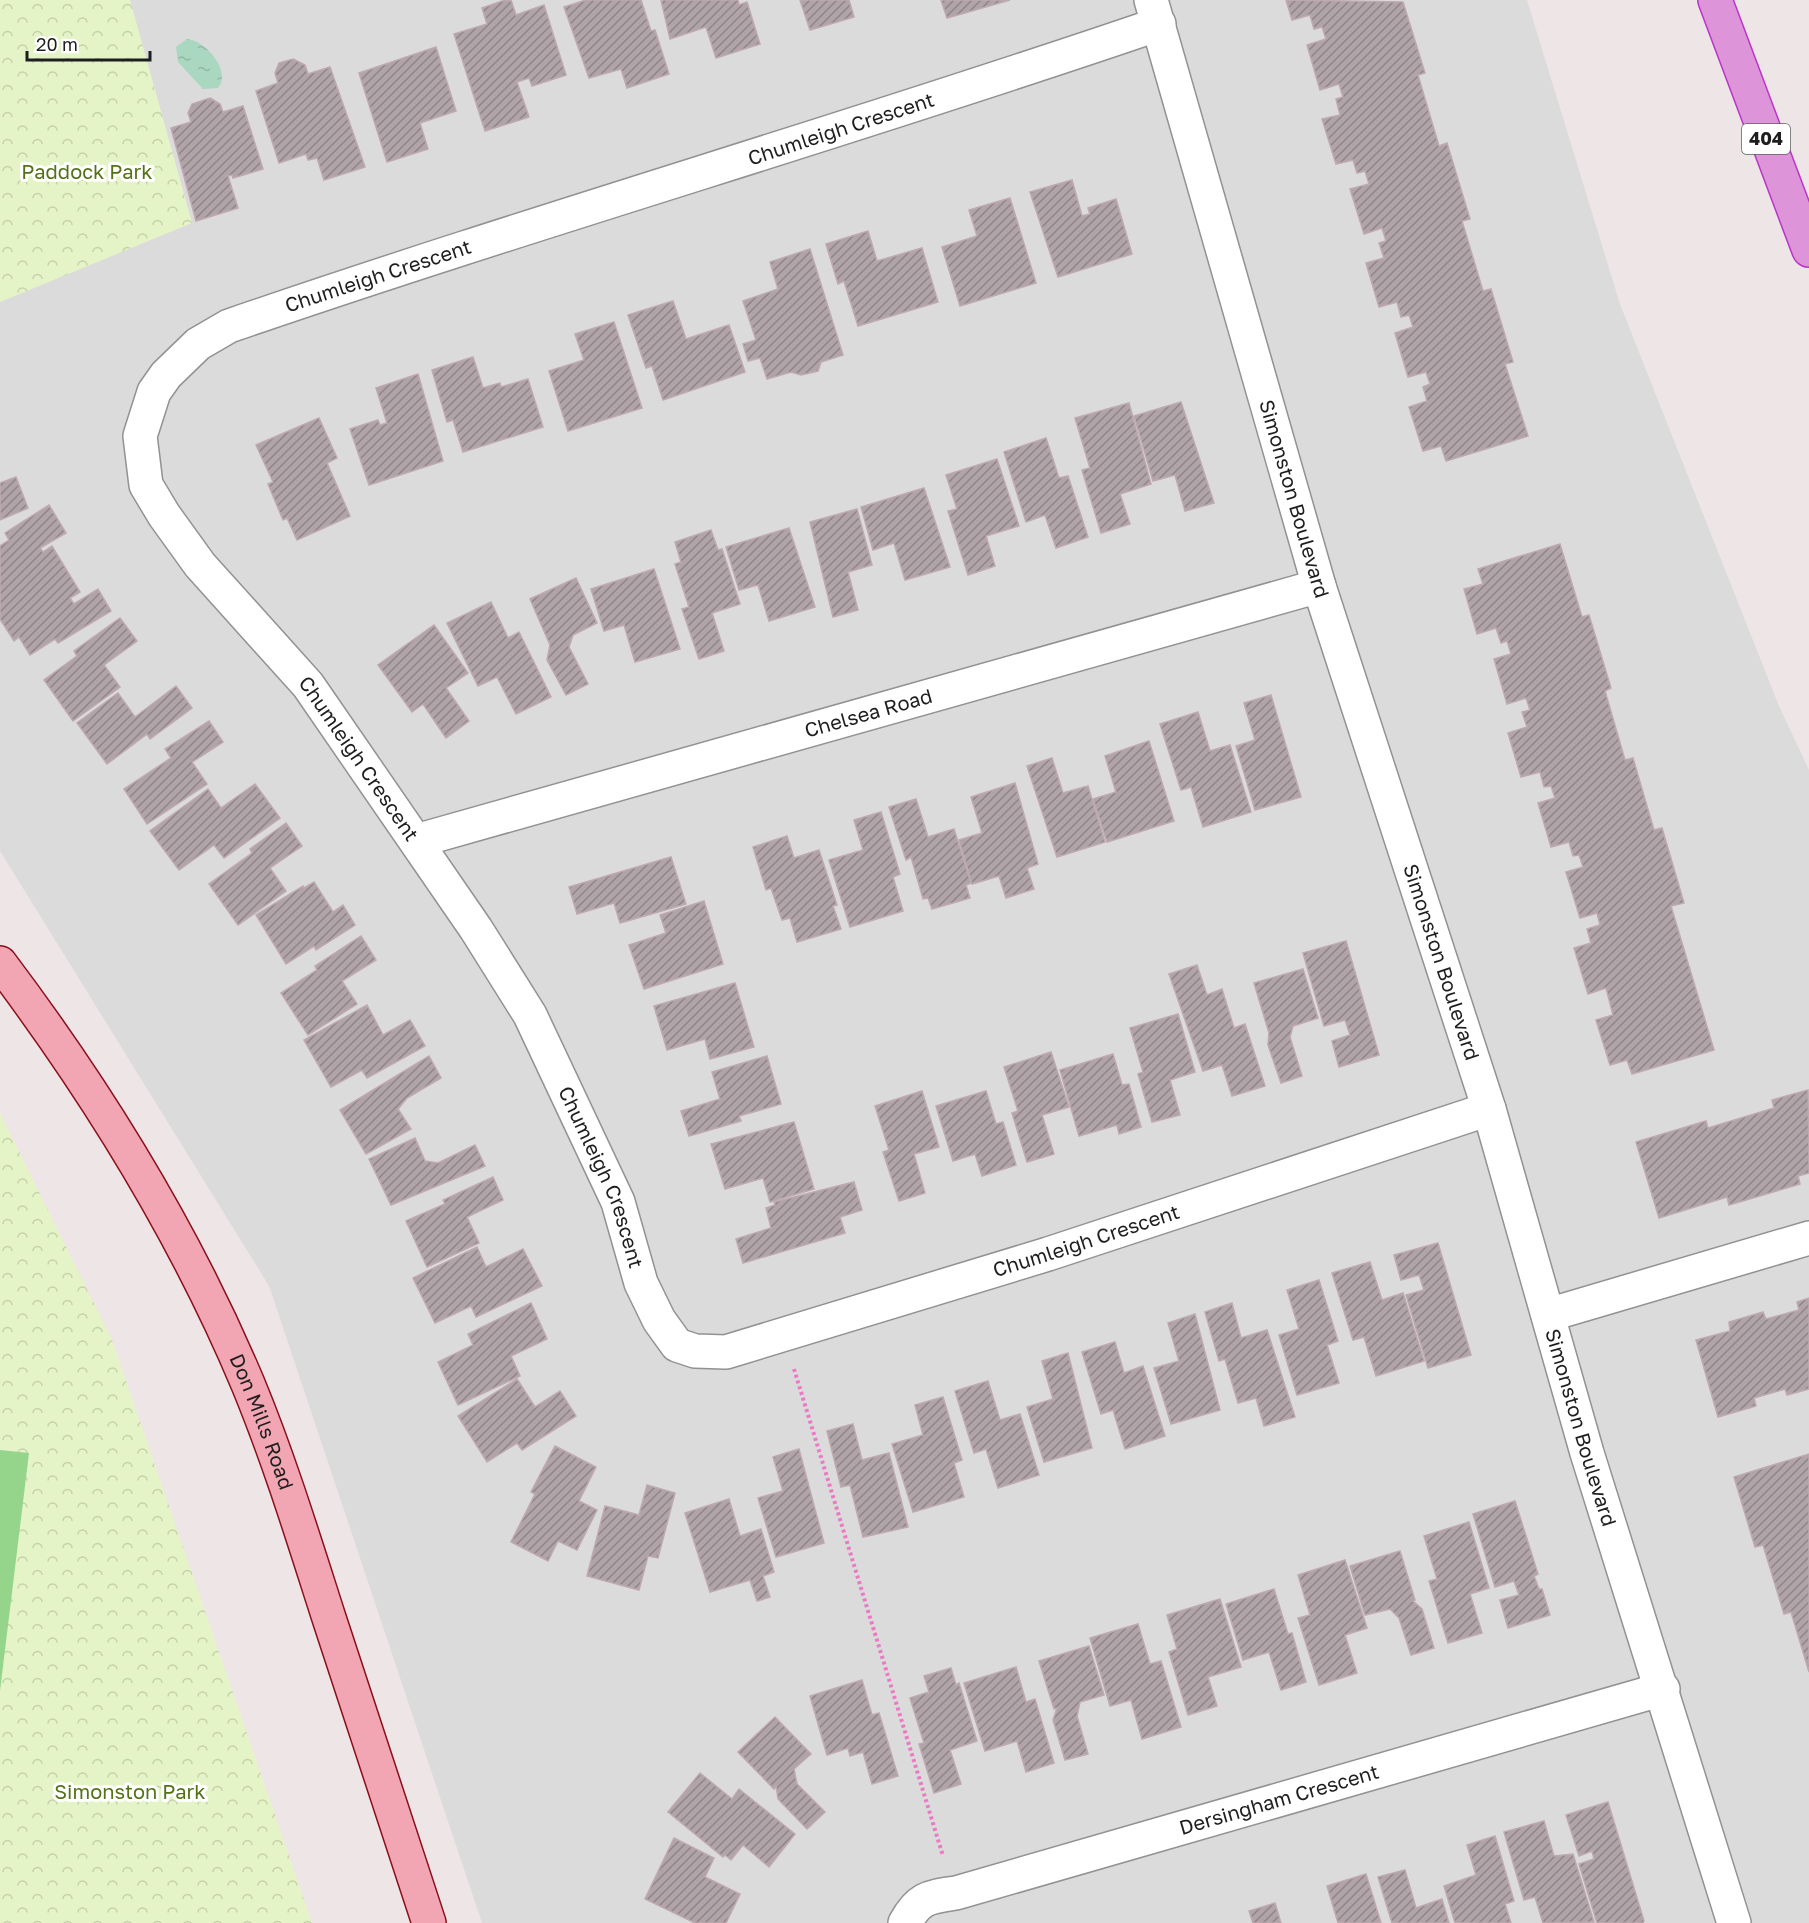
<svg xmlns="http://www.w3.org/2000/svg" width="1809" height="1923" viewBox="0 0 1809 1923" font-family="'Golos Text',sans-serif">
  <style>
    .residential { fill: #dcdbdc }
    .park { fill: url(#park-crowns) }
    .pitch { fill: #95d58b }
    .water { fill: url(#water-ripples) }
    .building { fill: url(#building-hatch); stroke: #bea9b0; stroke-width: 1.5 }
    .lines { fill: none; stroke-linecap: round; stroke-linejoin: round }
    .minor-casing { stroke: #929292; stroke-width: 36 }
    .major-casing { stroke: #890f1a; stroke-width: 36 }
    .highway-casing { stroke: #b936c8; stroke-width: 36 }
    .path { stroke: #eb79c3; stroke-width: 4; stroke-dasharray: 3 3; stroke-linecap: butt }
    .minor { stroke: #fff; stroke-width: 33 }
    .major { stroke: #f2a6b4; stroke-width: 33 }
    .highway { stroke: #dd94d9; stroke-width: 33 }
    .labels { text-anchor: middle; stroke-width: 6; stroke-linejoin: round; paint-order: stroke }
    .shield { fill: #fff; stroke: #626262; stroke-width: 1.5 }
    .shield-label { font-size: 18px; font-weight: bold; fill: #1e1e1e }
    .street-label { font-size: 20px; fill: #1e1e1e; stroke: #fff }
    .park-label { font-size: 20px; fill: #537117; stroke: #fff }
  </style>
  <defs>
    <pattern id="park-crowns" width="20" height="18" patternUnits="userSpaceOnUse" patternTransform="scale(1.5)"><rect width="20" height="18" fill="#e5f4c6"/><path d="M2 6a3 3 0 1 1 6 0M12 15a3 3 0 1 1 6 0" fill="none" stroke="#c4d1aa"/></pattern>
    <pattern id="water-ripples" width="26" height="14" patternUnits="userSpaceOnUse" patternTransform="scale(1.5)"><rect width="26" height="14" fill="#aad7bf"/><path d="M2 4q2-2 4 0t4 0M15 11q2-2 4 0t4 0" fill="none" stroke="#92b8a4"/></pattern>
    <pattern id="building-hatch" width="6" height="6" patternUnits="userSpaceOnUse" patternTransform="scale(1.5)"><rect width="6" height="6" fill="#b0a4a8"/><path d="M-1 1l2-2M0 6l6-6M5 7l2-2" fill="none" stroke="#8f8588"/></pattern>
  </defs>
  <rect width="100%" height="100%" fill="#eee5e6"/>
  <!-- residential -->
  <path class="residential" d="M0 0H1527L1620 304 1779 706 1809 770V1923H482L269 1286 0 851Z"/>
  <!-- park -->
  <g class="park">
    <path d="M0 0H130L192 223 0 302Z"/>
    <path d="M0 1113 112 1340 312 1923H0Z"/>
  </g>
  <!-- pitch -->
  <path class="pitch" d="M0 1450 29 1453 0 1691Z"/>
  <!-- water -->
  <path class="water" d="M187 39C205 40 232 71 218 88L203 89 178 62 176 47Z"/>
  <!-- building -->
  <g class="building">
    <path d="M505 0H511L516 15 544 5 566 75 532 86 529 78 517 82 529 117 485 131 454 34 487 24 482 8Z"/>
    <path d="M586 0H641L651 31 655 30 669 74 627 88 621 69 589 78 564 7Z"/>
    <path d="M661 0H738L739 5 747 2 760 44 716 58 706 27 670 39Z"/>
    <path d="M800 0H849L854 17 810 30Z"/>
    <path d="M941 0H1010L947 18Z"/>
    <path d="M1286 0 1403 2 1425 73 1418 75 1439 146 1447 143 1470 219 1462 221 1483 291 1491 289 1513 362 1505 364 1528 436 1446 461 1441 446 1423 451 1409 407 1427 401 1423 387 1430 384 1426 372 1408 377 1395 333 1413 327 1409 315 1401 317 1397 302 1379 307 1366 263 1384 258 1379 243 1386 241 1382 228 1364 234 1350 189 1369 184 1365 171 1357 173 1353 160 1336 164 1322 119 1340 115 1336 99 1343 97 1339 84 1320 90 1307 45 1326 39 1322 27 1314 29 1310 15 1292 20Z"/>
    <path d="M436 47 456 111 420 123 428 149 387 162 359 73Z"/>
    <path d="M293 59 305 65 308 74 330 67 365 167 324 180 317 158 308 160 306 154 279 163 256 91 278 83 275 73 279 63Z"/>
    <path d="M210 98 220 104 223 112 243 106 263 169 233 178 232 175 228 176 238 208 196 221 171 128 191 122 188 113 192 104Z"/>
    <path d="M1072 180 1082 216 1090 214 1088 208 1116 199 1132 254 1058 277 1030 192Z"/>
    <path d="M1010 198 1036 283 960 306 942 247 977 236 969 210Z"/>
    <path d="M868 231 877 261 922 248 938 302 858 326 844 281 838 284 826 244Z"/>
    <path d="M810 249 843 355 821 362 818 371 801 375 791 372 767 379 760 358 748 361 743 344 756 340 743 301 778 289 770 262Z"/>
    <path d="M673 301 686 339 729 325 745 372 663 400 652 366 646 368 628 315Z"/>
    <path d="M614 322 642 408 568 431 549 371 584 360 575 334Z"/>
    <path d="M473 357 483 388 500 383 501 387 528 379 543 427 463 452 453 420 447 422 432 370Z"/>
    <path d="M418 374 443 461 369 485 350 429 378 420 380 425 387 423 376 388Z"/>
    <path d="M1181 402 1214 503 1185 511 1175 475 1153 481 1134 416Z"/>
    <path d="M1129 403 1151 484 1120 494 1130 524 1101 533 1082 470 1090 468 1075 418Z"/>
    <path d="M319 418 337 458 327 463 350 516 297 540 287 518 283 520 268 484 273 482 256 445Z"/>
    <path d="M1046 438 1059 478 1068 476 1088 537 1056 548 1045 515 1026 522 1004 452Z"/>
    <path d="M997 459 1019 526 986 536 995 566 968 575 948 511 957 509 946 475Z"/>
    <path d="M16 477 28 508 0 520V483Z"/>
    <path d="M924 488 950 567 905 580 894 543 873 550 861 507Z"/>
    <path d="M49 505 66 533 40 548 43 552 52 546 80 592 70 598 74 604 98 589 111 611 58 643 55 639 30 655 19 637 14 641 0 619V546L9 540 5 533Z"/>
    <path d="M857 509 872 565 848 572 858 610 833 617 810 522Z"/>
    <path d="M789 528 815 607 769 621 758 585 739 590 726 547Z"/>
    <path d="M711 530 718 550 722 549 740 604 712 613 724 651 699 659 682 609 689 607 675 564 681 562 675 542Z"/>
    <path d="M1560 544 1582 617 1589 615 1611 688 1605 691 1625 760 1633 758 1654 830 1662 828 1684 903 1671 906 1714 1050 1632 1074 1627 1060 1610 1065 1596 1020 1613 1015 1606 988 1588 994 1574 948 1591 943 1587 929 1600 925 1597 913 1580 918 1566 872 1583 867 1579 855 1573 856 1569 842 1551 847 1538 803 1555 798 1551 786 1544 787 1540 772 1521 777 1508 733 1527 727 1522 712 1530 710 1526 698 1507 704 1494 659 1511 654 1507 641 1501 643 1496 628 1477 634 1464 589 1483 584 1478 569Z"/>
    <path d="M654 569 680 649 635 662 624 625 604 631 591 589Z"/>
    <path d="M576 578 597 623 573 635 569 647 588 684 566 695 547 660 550 645 530 599Z"/>
    <path d="M491 602 508 638 519 632 551 697 516 714 497 677 478 686 447 623Z"/>
    <path d="M120 618 137 641 104 665 120 687 73 721 44 680 77 656 74 651Z"/>
    <path d="M434 625 468 673 446 688 469 721 446 738 423 704 412 712 378 665Z"/>
    <path d="M176 686 192 708 150 739 147 734 107 764 77 723 118 693 135 717Z"/>
    <path d="M1271 695 1301 797 1255 810 1236 746 1255 740 1244 703Z"/>
    <path d="M1198 712 1210 751 1230 745 1251 812 1203 827 1191 787 1181 790 1160 724Z"/>
    <path d="M209 721 223 742 192 762 207 784 147 824 124 789 171 758 165 749Z"/>
    <path d="M1149 741 1174 821 1107 842 1093 799 1116 792 1105 756Z"/>
    <path d="M1052 758 1063 793 1088 786 1105 842 1057 857 1027 766Z"/>
    <path d="M1015 783 1038 864 1027 868 1034 889 1006 898 999 876 972 884 959 840 982 833 971 797Z"/>
    <path d="M255 784 280 818 224 858 214 845 179 870 150 831 208 789 221 808Z"/>
    <path d="M916 799 928 837 954 829 971 883 966 885 970 898 932 909 928 898 923 899 911 857 906 860 889 807Z"/>
    <path d="M881 812 900 874 893 877 903 911 850 927 829 860 863 850 854 820Z"/>
    <path d="M286 823 302 846 270 868 286 891 238 925 209 884 252 853 250 849Z"/>
    <path d="M787 836 794 858 819 850 837 905 833 906 841 929 797 942 790 918 782 920 771 888 766 890 753 847Z"/>
    <path d="M671 857 686 904 620 923 614 903 577 914 569 887Z"/>
    <path d="M314 882 333 912 343 905 355 925 316 950 314 946 286 964 256 915 303 886 304 888Z"/>
    <path d="M704 901 723 964 644 989 629 945 666 933 660 915Z"/>
    <path d="M361 936 376 960 342 981 357 1004 308 1035 281 993 317 970 315 966Z"/>
    <path d="M1346 941 1379 1055 1339 1067 1332 1041 1350 1035 1345 1020 1324 1026 1303 953Z"/>
    <path d="M1197 965 1207 995 1222 989 1234 1028 1245 1024 1265 1086 1232 1096 1222 1065 1203 1071 1169 974Z"/>
    <path d="M1303 969 1318 1018 1293 1026 1290 1037 1302 1076 1281 1083 1268 1045 1269 1033 1254 983Z"/>
    <path d="M735 983 754 1047 710 1059 705 1039 667 1050 654 1006Z"/>
    <path d="M367 1005 383 1035 410 1020 425 1046 367 1078 362 1070 331 1087 304 1040Z"/>
    <path d="M1178 1014 1195 1072 1170 1080 1180 1115 1152 1122 1138 1074 1143 1072 1130 1028Z"/>
    <path d="M1051 1052 1069 1107 1042 1115 1054 1154 1027 1162 1012 1113 1018 1111 1004 1067Z"/>
    <path d="M1113 1054 1122 1085 1129 1084 1141 1127 1119 1134 1117 1125 1079 1136 1060 1070Z"/>
    <path d="M429 1056 441 1078 407 1098 398 1109 411 1129 366 1154 340 1110Z"/>
    <path d="M767 1056 781 1104 739 1116 741 1121 689 1136 681 1111 720 1099 712 1072Z"/>
    <path d="M1808 1090 1809 1173 1798 1176 1800 1184 1729 1205 1727 1197 1659 1218 1636 1142 1706 1121 1708 1128 1774 1108 1772 1100Z"/>
    <path d="M922 1091 939 1147 914 1154 925 1193 899 1201 883 1152 889 1150 875 1106Z"/>
    <path d="M986 1091 996 1124 1003 1122 1016 1165 982 1176 975 1154 953 1161 936 1106Z"/>
    <path d="M794 1122 814 1189 770 1202 763 1178 725 1189 711 1144Z"/>
    <path d="M415 1138 425 1161 438 1163 475 1145 485 1166 391 1205 369 1159Z"/>
    <path d="M493 1177 503 1200 467 1217 479 1243 427 1267 406 1221 445 1204 443 1200Z"/>
    <path d="M854 1182 862 1210 840 1217 845 1233 743 1263 736 1239 771 1228 766 1208 775 1205 774 1202Z"/>
    <path d="M1438 1243 1471 1355 1428 1368 1406 1295 1424 1290 1419 1275 1401 1280 1394 1255Z"/>
    <path d="M477 1247 486 1267 523 1249 542 1286 476 1317 471 1306 435 1323 413 1278Z"/>
    <path d="M1370 1262 1382 1300 1403 1293 1424 1361 1376 1376 1364 1337 1353 1340 1332 1273Z"/>
    <path d="M1319 1280 1338 1341 1327 1345 1339 1383 1297 1395 1279 1335 1299 1329 1287 1290Z"/>
    <path d="M1809 1298V1389L1787 1395 1785 1389 1754 1398 1756 1406 1718 1417 1696 1340 1730 1331 1729 1322 1763 1312 1766 1319 1799 1310 1797 1302Z"/>
    <path d="M531 1303 547 1339 511 1356 520 1376 458 1405 438 1362 473 1345 468 1334Z"/>
    <path d="M1232 1303 1241 1338 1267 1330 1295 1417 1264 1426 1256 1398 1238 1403 1225 1359 1219 1361 1205 1312Z"/>
    <path d="M1195 1314 1220 1410 1171 1424 1154 1368 1179 1361 1168 1323Z"/>
    <path d="M1115 1342 1124 1373 1143 1366 1165 1436 1125 1449 1113 1410 1101 1414 1082 1352Z"/>
    <path d="M1068 1353 1092 1448 1044 1462 1027 1407 1053 1399 1042 1361Z"/>
    <path d="M517 1379 535 1407 560 1391 576 1416 522 1450 517 1443 487 1462 458 1416Z"/>
    <path d="M988 1381 1000 1420 1020 1414 1039 1475 998 1488 986 1449 974 1453 955 1391Z"/>
    <path d="M943 1397 962 1460 954 1463 964 1497 913 1512 892 1444 923 1435 915 1405Z"/>
    <path d="M853 1424 862 1460 889 1453 908 1527 863 1537 850 1485 841 1487 827 1431Z"/>
    <path d="M555 1446 596 1467 579 1501 597 1510 577 1550 558 1541 548 1561 511 1542 535 1494 531 1492Z"/>
    <path d="M799 1449 824 1543 776 1557 758 1498 783 1491 773 1457Z"/>
    <path d="M1809 1454V1672L1791 1612 1784 1614 1763 1545 1755 1547 1734 1477Z"/>
    <path d="M647 1485 675 1493 658 1558 648 1556 639 1590 587 1576 605 1506 639 1515Z"/>
    <path d="M729 1499 740 1536 761 1529 774 1572 763 1576 770 1597 757 1601 750 1580 710 1592 685 1513Z"/>
    <path d="M1515 1501 1538 1574 1534 1576 1539 1589H1542L1550 1615 1508 1628 1500 1600 1519 1595 1514 1581 1495 1587 1473 1514Z"/>
    <path d="M1469 1522 1489 1588 1470 1594 1482 1633 1448 1643 1429 1581 1437 1579 1424 1536Z"/>
    <path d="M1400 1551 1415 1600 1413 1601 1422 1609 1434 1648 1411 1655 1399 1618 1390 1609 1365 1615 1350 1566Z"/>
    <path d="M1345 1560 1367 1628 1345 1635 1357 1673 1319 1685 1298 1618 1310 1615 1298 1575Z"/>
    <path d="M1274 1589 1288 1634 1292 1633 1306 1682 1281 1690 1269 1652 1243 1660 1226 1604Z"/>
    <path d="M1220 1599 1241 1667 1208 1677 1217 1706 1188 1715 1169 1652 1177 1649 1167 1615Z"/>
    <path d="M1138 1624 1150 1664 1161 1661 1181 1727 1142 1739 1131 1700 1110 1706 1090 1638Z"/>
    <path d="M1089 1646 1104 1695 1080 1702 1077 1716 1088 1754 1065 1760 1053 1720 1057 1708 1054 1709 1039 1661Z"/>
    <path d="M1016 1667 1026 1702 1035 1699 1054 1763 1026 1772 1017 1741 985 1751 964 1683Z"/>
    <path d="M951 1668 956 1685 959 1683 977 1741 950 1750 961 1784 934 1793 919 1744 924 1743 910 1698 929 1692 924 1676Z"/>
    <path d="M862 1680 872 1715 879 1713 898 1776 872 1784 863 1752 850 1756 848 1748 827 1755 810 1696Z"/>
    <path d="M775 1717 811 1754 794 1769 797 1784 825 1812 807 1829 778 1799 776 1786 774 1789 738 1752Z"/>
    <path d="M700 1773 732 1799 739 1789 795 1834 769 1867 743 1845 731 1860 725 1855 723 1857 668 1812Z"/>
    <path d="M1608 1802 1644 1921 1643 1923H1597L1579 1864 1594 1859 1592 1851 1579 1856 1566 1815Z"/>
    <path d="M1544 1821 1554 1856 1573 1854 1594 1922 1543 1923 1535 1897 1524 1900 1504 1832Z"/>
    <path d="M1495 1836 1514 1901 1505 1904 1511 1923H1455L1444 1886 1476 1875 1467 1845Z"/>
    <path d="M674 1838 714 1858 705 1877 740 1894 726 1923H695L645 1899Z"/>
    <path d="M1405 1870 1416 1908 1442 1899 1449 1923H1392L1378 1877Z"/>
    <path d="M1366 1874 1381 1923H1338L1327 1886Z"/>
    <path d="M1275 1903 1281 1923H1253L1249 1911Z"/>
  </g>
  <g class="lines">
    <defs>
      <g id="minor">
        <path id="s1" d="M1151 0 1319 586 1489 1109 1587 1453 1734 1923"/>
        <path id="s2" d="M1159 24C850 130 537 220 229 326L198 344 166 375 154 392 140 436 146 485 164 515 200 565 308 685 476 929 530 1015 618 1202 641 1283 659 1320 677 1345 695 1351 726 1352 1048 1254 1489 1109"/>
        <path id="s3" d="M416 841 1319 586"/>
        <path d="M1548 1315 1809 1238"/>
        <path id="s4" d="M905 1923C919 1897 929 1897 956 1893L1663 1689"/>
      </g>
      <g id="major">
        <path id="s5" d="M0 963C98 1093 185 1234 248 1384 279 1459 303 1537 328 1615 362 1717 395 1820 429 1923"/>
      </g>
      <path id="highway" d="M1715 0 1809 250"/>
    </defs>
    <!-- minor casing -->
    <use href="#minor" class="minor-casing"/>
    <!-- major casing -->
    <use href="#major" class="major-casing"/>
    <!-- highway casing -->
    <use href="#highway" class="highway-casing"/>
    <!-- path -->
    <path class="path" d="M794 1369 943 1856"/>
    <!-- minor -->
    <use href="#minor" class="minor"/>
    <!-- major -->
    <use href="#major" class="major"/>
    <!-- highway -->
    <use href="#highway" class="highway"/>
  </g>
  <g class="labels">
    <!-- shield labels -->
    <rect class="shield" x="1742" y="124" width="48" height="30" rx="4.5"/>
    <g class="shield-label">
      <text x="1766" y="145">404</text>
    </g>
    <!-- street labels -->
    <g class="street-label">
      <text transform="translate(841 129) rotate(-18)" y="7">Chumleigh Crescent</text>
      <text transform="translate(378 276) rotate(-18)" y="7">Chumleigh Crescent</text>
      <text dy="7" stroke="none"><textPath href="#s1" startOffset="519">Simonston Boulevard</textPath></text>
      <text dy="7" stroke="none"><textPath href="#s3" startOffset="470">Chelsea Road</textPath></text>
      <text dy="7" stroke="none"><textPath href="#s2" startOffset="1522">Chumleigh Crescent</textPath></text>
      <text dy="7" stroke="none"><textPath href="#s1" startOffset="1005">Simonston Boulevard</textPath></text>
      <text dy="7" stroke="none"><textPath href="#s2" startOffset="2008">Chumleigh Crescent</textPath></text>
      <text dy="7" stroke="none"><textPath href="#s2" startOffset="2620">Chumleigh Crescent</textPath></text>
      <text dy="7" stroke="none"><textPath href="#s5" startOffset="530">Don Mills Road</textPath></text>
      <text dy="7" stroke="none"><textPath href="#s1" startOffset="1491">Simonston Boulevard</textPath></text>
      <text dy="7" stroke="none"><textPath href="#s4" startOffset="399">Dersingham Crescent</textPath></text>
    </g>
    <!-- park labels -->
    <g class="park-label">
      <text x="87" y="179">Paddock Park</text>
      <text x="130" y="1799">Simonston Park</text>
    </g>
  </g>
  <!-- scale -->
  <path d="M27 51v9h123v-9" fill="none" stroke="#1e1e1e" stroke-width="3"/>
  <text x="36" y="51" font-size="18" fill="#1e1e1e" stroke="#ffffff" stroke-width="4.5" paint-order="stroke">20 m</text>
</svg>
